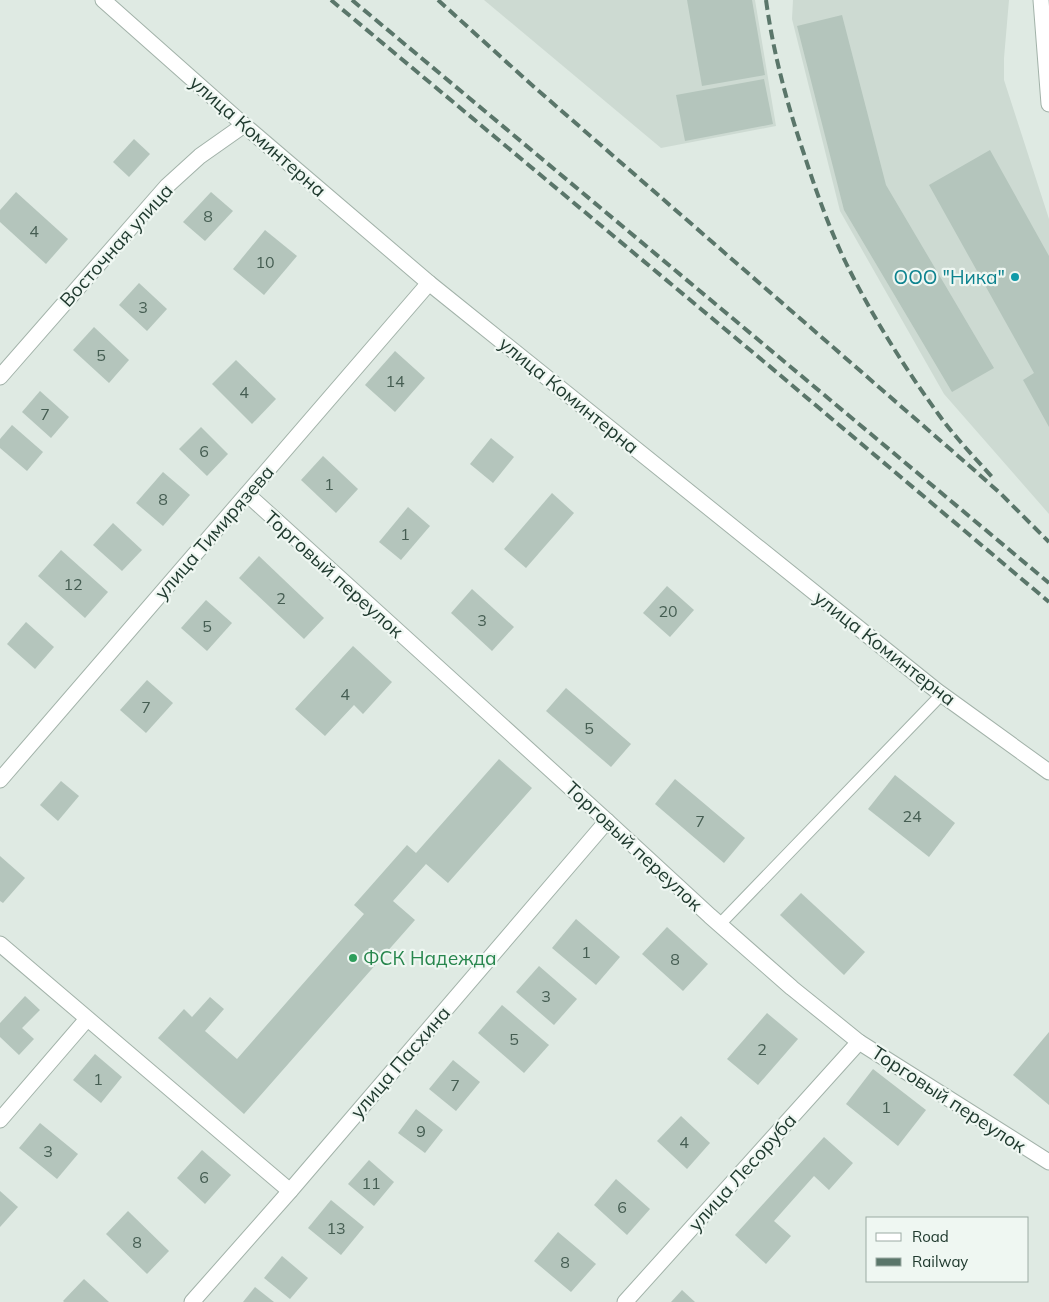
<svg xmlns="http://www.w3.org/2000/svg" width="1049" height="1302" viewBox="0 0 1049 1302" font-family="Mulish,sans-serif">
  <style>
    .built { fill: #cddad2 }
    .building { fill: #b4c5bc }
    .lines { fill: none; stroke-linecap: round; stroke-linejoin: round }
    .service-casing { stroke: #a2b2a9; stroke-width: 13 }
    .minor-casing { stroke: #a2b2a9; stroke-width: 17 }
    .tertiary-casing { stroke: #a2b2a9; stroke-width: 17 }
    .service { stroke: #fff; stroke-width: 11 }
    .minor { stroke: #fff; stroke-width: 15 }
    .tertiary { stroke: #fff; stroke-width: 15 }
    .rail { stroke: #5a766a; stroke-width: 4; stroke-dasharray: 10 5; stroke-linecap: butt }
    .culture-dot { fill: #0f9aa8; stroke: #eff7f2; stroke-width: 2 }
    .leisure-dot { fill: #2e9e5b; stroke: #eff7f2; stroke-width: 2 }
    .labels { text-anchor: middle; stroke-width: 4.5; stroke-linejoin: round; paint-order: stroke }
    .number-label { font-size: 16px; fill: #455d52 }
    .street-label { font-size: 19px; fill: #203a2f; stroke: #eff7f2 }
    .culture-label { font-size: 19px; fill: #0d838f; stroke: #eff7f2; text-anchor: end }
    .leisure-label { font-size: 19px; fill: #27864d; stroke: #eff7f2; text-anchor: start }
  </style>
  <rect width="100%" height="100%" fill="#dfeae3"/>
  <!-- built -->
  <g class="built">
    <path d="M484 0H755L776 126 661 148Z"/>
    <path d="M793 0H1009L1004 58V80L1049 219V514L944 394 840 211 792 19Z"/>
  </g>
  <!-- building -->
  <g class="building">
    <path d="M687 0H752L765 75 702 86Z"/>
    <path d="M842 15 886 185 994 368 952 392 844 210 797 26Z"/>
    <path d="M764 79 773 124 685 141 676 95Z"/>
    <path d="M134 139 150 154 129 177 113 162Z"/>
    <path d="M990 150 1049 256V427L1023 380 1034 373 929 185Z"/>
    <path d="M16 192 68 239 46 264 0 222V210Z"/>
    <path d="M211 192 233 211 205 241 183 222Z"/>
    <path d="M265 230 297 256 264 295 233 269Z"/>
    <path d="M139 283 167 309 147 331 119 305Z"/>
    <path d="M94 327 129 360 109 383 73 350Z"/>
    <path d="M395 351 425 378 395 412 365 385Z"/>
    <path d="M236 360 276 399 252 424 212 384Z"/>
    <path d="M40 391 69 417 51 438 22 412Z"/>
    <path d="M12 425 43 452 27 471 0 448V439Z"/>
    <path d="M201 427 228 454 207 476 179 449Z"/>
    <path d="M491 438 514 457 493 483 470 464Z"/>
    <path d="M323 456 358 489 336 513 301 480Z"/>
    <path d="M163 472 190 495 163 526 136 503Z"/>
    <path d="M552 493 574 513 526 568 504 549Z"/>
    <path d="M408 507 430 526 401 560 379 542Z"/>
    <path d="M113 523 142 550 122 571 93 545Z"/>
    <path d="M61 550 108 592 85 618 38 576Z"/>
    <path d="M259 556 324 618 304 639 239 578Z"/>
    <path d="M667 586 694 610 670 637 643 613Z"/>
    <path d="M472 589 514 627 492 651 451 613Z"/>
    <path d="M206 600 232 623 207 651 181 628Z"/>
    <path d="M26 622 54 647 35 669 7 644Z"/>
    <path d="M353 646 392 682 363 714 354 705 325 736 295 709Z"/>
    <path d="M147 680 173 703 146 733 120 710Z"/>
    <path d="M566 688 631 744 611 767 546 711Z"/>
    <path d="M499 759 532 788 448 883 426 864 393 901 415 920 244 1114 158 1038 184 1009 192 1017 210 997 224 1009 205 1031 237 1059 364 914 354 905 407 845 416 853Z"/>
    <path d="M895 775 955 823 929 857 868 809Z"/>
    <path d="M675 779 745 838 724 863 655 804Z"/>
    <path d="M61 781 79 796 58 821 40 805Z"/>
    <path d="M0 856 25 878 3 903 0 901Z"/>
    <path d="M801 893 865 952 844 975 780 915Z"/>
    <path d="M576 919 620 957 596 985 552 948Z"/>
    <path d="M667 927 708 964 683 991 642 954Z"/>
    <path d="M539 966 577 999 554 1025 516 992Z"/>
    <path d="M25 996 40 1010 22 1028 34 1039 19 1055 0 1037V1023Z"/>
    <path d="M502 1005 549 1045 524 1073 478 1033Z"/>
    <path d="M767 1013 798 1039 758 1085 727 1059Z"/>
    <path d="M1049 1032V1105L1013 1075Z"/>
    <path d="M95 1054 122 1077 101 1103 73 1080Z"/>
    <path d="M453 1060 480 1082 456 1111 429 1089Z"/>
    <path d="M873 1069 926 1110 898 1146 846 1104Z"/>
    <path d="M416 1109 443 1130 425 1153 398 1133Z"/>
    <path d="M681 1116 710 1143 687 1169 657 1141Z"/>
    <path d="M40 1123 78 1154 57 1179 19 1148Z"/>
    <path d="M824 1137 853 1163 829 1190 814 1176 774 1221 791 1236 766 1264 735 1235Z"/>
    <path d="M202 1150 231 1175 205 1204 177 1178Z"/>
    <path d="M369 1160 394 1182 374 1206 348 1184Z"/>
    <path d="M616 1179 650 1209 627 1235 594 1205Z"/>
    <path d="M0 1191 18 1207 0 1227Z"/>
    <path d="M331 1200 364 1227 341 1255 308 1228Z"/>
    <path d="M128 1211 169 1251 147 1274 106 1234Z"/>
    <path d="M558 1232 596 1264 571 1292 534 1261Z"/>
    <path d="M282 1256 308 1278 290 1299 264 1278Z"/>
    <path d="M84 1279 109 1302H64L63 1301Z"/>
    <path d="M255 1287 274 1302H243Z"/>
    <path d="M682 1290 695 1302H671Z"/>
  </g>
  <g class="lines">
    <defs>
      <path id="service" d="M720 924 942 694"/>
      <g id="minor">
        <path d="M103 0 244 125 429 283 937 691 1049 772"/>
        <path d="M0 377 167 186 200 156 244 125"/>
        <path d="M247 494 607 821 710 916 792 988 859 1042 1049 1162"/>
        <path d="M0 780 429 283"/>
        <path d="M0 944 290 1191"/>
        <path d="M0 1120 87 1019"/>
        <path d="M192 1302 290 1191 607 821"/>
        <path d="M625 1302 859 1042"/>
      </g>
      <path id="tertiary" d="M1041 0 1049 104"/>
    </defs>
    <!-- service casing -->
    <use href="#service" class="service-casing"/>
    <!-- minor casing -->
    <use href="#minor" class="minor-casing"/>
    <!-- tertiary casing -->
    <use href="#tertiary" class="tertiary-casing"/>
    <!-- service -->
    <use href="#service" class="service"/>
    <!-- minor -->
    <use href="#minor" class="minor"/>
    <!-- tertiary -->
    <use href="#tertiary" class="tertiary"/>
    <!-- rail -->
    <g class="rail">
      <path d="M331 0 768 365 1049 602"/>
      <path d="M352 0 1049 583"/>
      <path d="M438 0 533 86 973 469 1001 494 1049 542"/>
      <path d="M766 0C773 52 787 104 804 154 816 191 829 228 846 263 872 316 904 367 939 415 955 437 974 457 993 478"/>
    </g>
  </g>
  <!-- markers -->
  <circle class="culture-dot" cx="1015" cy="277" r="5"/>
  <circle class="leisure-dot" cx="353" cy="958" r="5"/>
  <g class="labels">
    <!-- number labels -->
    <g class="number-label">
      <text x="208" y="222">8</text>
      <text x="34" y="237">4</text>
      <text x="265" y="268">10</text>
      <text x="143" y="313">3</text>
      <text x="101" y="361">5</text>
      <text x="395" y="387">14</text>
      <text x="244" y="398">4</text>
      <text x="45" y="420">7</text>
      <text x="204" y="457">6</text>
      <text x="329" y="490">1</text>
      <text x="163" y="505">8</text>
      <text x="405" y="540">1</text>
      <text x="73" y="590">12</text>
      <text x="281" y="604">2</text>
      <text x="668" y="617">20</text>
      <text x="482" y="626">3</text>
      <text x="207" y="632">5</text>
      <text x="345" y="700">4</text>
      <text x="146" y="713">7</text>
      <text x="589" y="734">5</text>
      <text x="912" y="822">24</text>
      <text x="700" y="827">7</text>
      <text x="586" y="958">1</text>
      <text x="675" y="965">8</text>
      <text x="546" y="1002">3</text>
      <text x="514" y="1045">5</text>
      <text x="762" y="1055">2</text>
      <text x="98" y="1085">1</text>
      <text x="455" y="1091">7</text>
      <text x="886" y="1113">1</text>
      <text x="421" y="1137">9</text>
      <text x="684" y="1148">4</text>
      <text x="48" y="1157">3</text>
      <text x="204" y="1183">6</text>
      <text x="371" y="1189">11</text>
      <text x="622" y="1213">6</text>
      <text x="336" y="1234">13</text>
      <text x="137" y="1248">8</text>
      <text x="565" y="1268">8</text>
    </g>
    <!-- street labels -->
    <g class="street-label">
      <text transform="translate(258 136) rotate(41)" y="7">улица Коминтерна</text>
      <text transform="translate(116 245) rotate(-48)" y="7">Восточная улица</text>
      <text transform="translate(569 395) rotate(39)" y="7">улица Коминтерна</text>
      <text transform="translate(214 532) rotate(-49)" y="7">улица Тимирязева</text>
      <text transform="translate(334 574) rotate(42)" y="7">Торговый переулок</text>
      <text transform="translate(885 648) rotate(38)" y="7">улица Коминтерна</text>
      <text transform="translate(634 846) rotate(43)" y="7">Торговый переулок</text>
      <text transform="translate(400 1062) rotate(-49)" y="7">улица Пасхина</text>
      <text transform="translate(949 1099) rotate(33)" y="7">Торговый переулок</text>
      <text transform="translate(742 1172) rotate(-48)" y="7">улица Лесоруба</text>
    </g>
    <!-- culture labels -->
    <g class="culture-label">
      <text x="1005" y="284">ООО "Ника"</text>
    </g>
    <!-- leisure labels -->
    <g class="leisure-label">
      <text x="363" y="965">ФСК Надежда</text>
    </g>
  </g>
  <!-- legend -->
  <rect x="866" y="1217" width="162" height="65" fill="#eff7f2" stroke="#9caba4"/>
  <rect x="876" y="1233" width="25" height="8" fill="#ffffff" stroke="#9caba4"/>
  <text x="912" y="1242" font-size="15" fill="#203a2f">Road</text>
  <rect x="876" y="1258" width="25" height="8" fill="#5a766a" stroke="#9caba4"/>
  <text x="912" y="1267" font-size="15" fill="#203a2f">Railway</text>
</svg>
